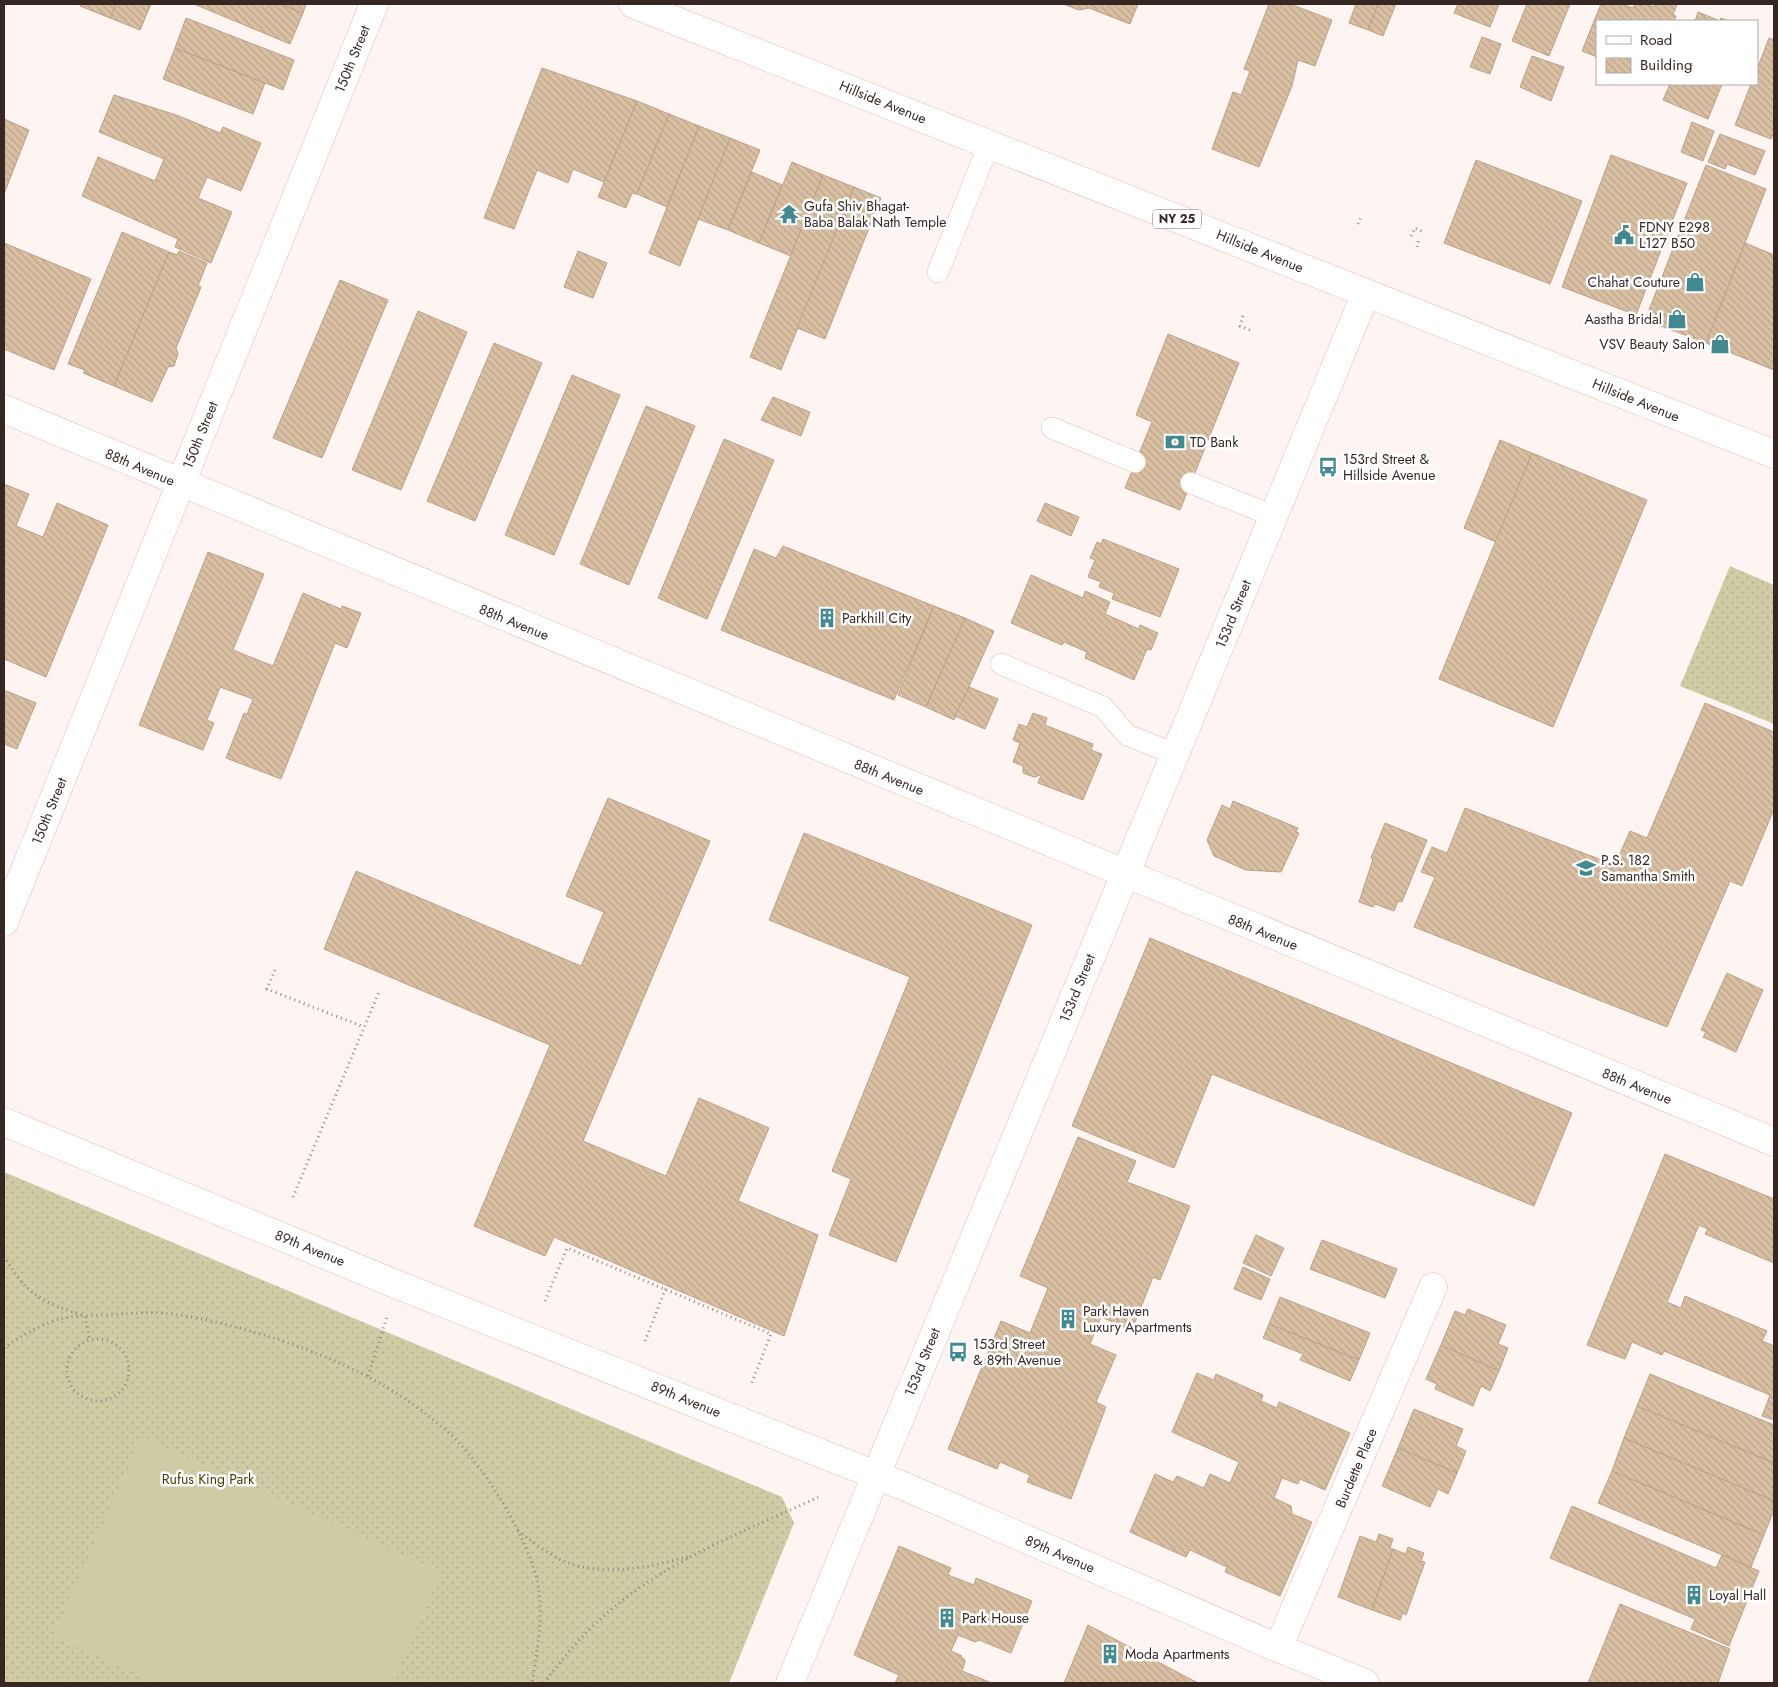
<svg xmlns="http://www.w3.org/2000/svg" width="1778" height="1687" viewBox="0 0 1778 1687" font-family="Jost,sans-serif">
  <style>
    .grass { fill: url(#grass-dots) }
    .garden { fill: #cfcba5 }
    .building { fill: url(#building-back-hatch); stroke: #bba186 }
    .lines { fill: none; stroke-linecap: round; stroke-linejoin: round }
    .lane-casing { stroke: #e3bbb0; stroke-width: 22 }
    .street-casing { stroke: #e3bbb0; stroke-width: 29 }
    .primary-casing { stroke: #e3bbb0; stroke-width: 29 }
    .path { stroke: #938683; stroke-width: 3; stroke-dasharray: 1 4; stroke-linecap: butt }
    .lane { stroke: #fff; stroke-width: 21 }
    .street { stroke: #fff; stroke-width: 28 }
    .primary { stroke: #fff; stroke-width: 28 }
    .labels { text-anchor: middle; stroke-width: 5; stroke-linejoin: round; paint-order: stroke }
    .shield { fill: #fff; stroke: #736865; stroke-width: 1 }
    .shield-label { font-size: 12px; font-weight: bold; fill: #372723 }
    .street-label { font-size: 14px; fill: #372723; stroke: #fff }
    .poi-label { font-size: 14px; fill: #372723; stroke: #fff; text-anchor: start }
    .park-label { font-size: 14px; fill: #453f03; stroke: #fff }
  </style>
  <defs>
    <pattern id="grass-dots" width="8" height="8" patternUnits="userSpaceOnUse" patternTransform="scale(1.25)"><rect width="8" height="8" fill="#cfcba5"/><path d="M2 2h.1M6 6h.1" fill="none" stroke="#b2ae8e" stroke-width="1.8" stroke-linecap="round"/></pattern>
    <pattern id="building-back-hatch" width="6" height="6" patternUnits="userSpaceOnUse" patternTransform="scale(1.25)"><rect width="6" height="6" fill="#dac0a3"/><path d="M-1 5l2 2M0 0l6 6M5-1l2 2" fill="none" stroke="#bca58c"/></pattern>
  </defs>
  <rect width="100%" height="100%" fill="#fef5f3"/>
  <!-- grass -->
  <g class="grass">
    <path d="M1730 566 1774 585V724L1680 686Z"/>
    <path d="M4 1172 782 1497 794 1523 729 1683H4Z"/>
  </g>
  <!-- garden -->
  <path class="garden" d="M142 1437 442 1572 392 1683H157L53 1636Z"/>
  <!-- building -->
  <g class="building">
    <path d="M81 4H116L110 18 80 6Z"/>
    <path d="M116 4H151L140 30 110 18Z"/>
    <path d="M194 4H280L303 13 290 44Z"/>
    <path d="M280 4H306L303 13Z"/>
    <path d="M1063 4H1138L1130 24 1089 8 1079 10Z"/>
    <path d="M1269 4H1290L1332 20 1315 66 1298 60 1292 86 1259 167 1212 149 1233 92 1241 95 1250 71 1244 69Z"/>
    <path d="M1356 4H1378L1368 30 1349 23Z"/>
    <path d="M1378 4H1396L1383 36 1368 30Z"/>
    <path d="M1458 4H1499L1490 27 1454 13Z"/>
    <path d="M1527 4H1570L1549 56 1512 41Z"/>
    <path d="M1601 4H1621L1633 8 1635 4H1645L1654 7 1655 4H1677L1673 15 1676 16 1674 21H1597V57L1582 51Z"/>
    <path d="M1698 12 1720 21 1721 18 1729 21H1695Z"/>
    <path d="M186 18 294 60 283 90 175 48Z"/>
    <path d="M1482 37 1501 44 1490 74 1470 67Z"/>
    <path d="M1769 38 1774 40V132L1771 139 1735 125 1751 84H1757V69Z"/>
    <path d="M175 48 265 83 253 114 163 79Z"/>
    <path d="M1532 56 1564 67 1551 101 1520 87Z"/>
    <path d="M542 68 637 101 604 182 573 169 568 183 537 170 514 229 484 218Z"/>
    <path d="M1670 84H1722L1708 119 1663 100Z"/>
    <path d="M114 95 179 116 220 133 223 127 261 143 241 191 207 177 198 198 232 212 211 263 175 247 178 239 82 196 98 157 155 181 164 159 99 132Z"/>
    <path d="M637 101 669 114 637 194 632 193 626 208 598 197Z"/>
    <path d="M669 114 699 126 667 207 637 194Z"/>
    <path d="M4 119 29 130 4 194Z"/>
    <path d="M1692 122 1714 131 1703 161 1681 152Z"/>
    <path d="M699 126 730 138 680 266 649 253Z"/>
    <path d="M1720 134 1765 151 1755 175 1727 164 1725 169 1708 162Z"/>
    <path d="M730 138 760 150 728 230 698 219Z"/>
    <path d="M1611 155 1687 183 1636 315 1562 287Z"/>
    <path d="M1476 160 1582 201 1550 284 1444 243Z"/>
    <path d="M792 162 823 175 791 256 759 243Z"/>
    <path d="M1706 165 1766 189 1706 343 1645 320Z"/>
    <path d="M752 172 782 185 759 243 728 230Z"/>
    <path d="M823 175 854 187 781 370 750 357Z"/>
    <path d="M854 187 881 198 825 339 797 328Z"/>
    <path d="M122 232 169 252 114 386 83 373 85 370 68 364Z"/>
    <path d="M4 243 91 279 54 370 4 349Z"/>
    <path d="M1745 243 1774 255V370L1706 343Z"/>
    <path d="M179 251 207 263 198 286 201 287 176 348 178 354 174 366 168 367 152 402 114 386 169 252 177 255Z"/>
    <path d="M578 251 607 263 593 298 564 287Z"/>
    <path d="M340 280 388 300 322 458 273 438Z"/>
    <path d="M418 311 467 332 401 490 352 470Z"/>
    <path d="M1168 334 1239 363 1180 510 1125 488 1152 422 1136 415Z"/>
    <path d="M494 343 542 363 475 521 427 501Z"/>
    <path d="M572 375 620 395 554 555 505 535Z"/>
    <path d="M773 397 810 412 801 436 761 420Z"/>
    <path d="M646 406 695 426 629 585 580 564Z"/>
    <path d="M724 439 774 460 707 619 658 598Z"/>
    <path d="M1500 440 1532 453 1496 542 1464 528Z"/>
    <path d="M1532 453 1647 500 1553 727 1439 679Z"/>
    <path d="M4 484 29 494 16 526 43 537 57 503 108 525 46 677 4 659Z"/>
    <path d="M1045 503 1079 517 1071 536 1037 521Z"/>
    <path d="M1103 539 1179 569 1160 617 1112 599 1114 593 1099 587 1101 582 1088 577 1095 560 1090 558 1097 542 1101 544Z"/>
    <path d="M783 546 934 606 894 700 721 630 754 549 776 558Z"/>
    <path d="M208 552 264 574 233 650 273 666 303 593 341 609 342 606 361 613 347 648 335 643 281 779 226 758 244 713 247 714 253 699 220 687 207 720 214 723 203 750 139 725Z"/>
    <path d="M1031 575 1083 598 1085 591 1110 602 1105 614 1139 629 1140 625 1158 633 1151 650 1147 649 1134 680 1085 658 1087 652 1064 642 1062 645 1011 623Z"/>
    <path d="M934 606 965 618 926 707 898 695Z"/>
    <path d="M965 618 994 631 954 720 926 707Z"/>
    <path d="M969 687 998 699 985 729 955 716Z"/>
    <path d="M4 690 36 703 17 749 4 744Z"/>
    <path d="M1705 703 1774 732V809L1742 886 1730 881 1667 1027 1414 927 1435 877 1421 872 1432 847 1447 853 1465 808 1615 865 1630 831 1647 838Z"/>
    <path d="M1033 713 1047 718 1045 725 1093 744 1091 750 1102 754 1083 800 1038 783 1041 775 1034 777 1023 773V766L1013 762 1020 743 1013 740 1019 724 1027 727Z"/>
    <path d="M608 798 710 841 583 1141 666 1176 699 1098 769 1128 738 1201 818 1235 784 1336 554 1237 545 1256 474 1226 550 1045 324 949 356 871 581 966 604 912 566 896Z"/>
    <path d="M1233 801 1298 828 1296 832 1299 833 1281 872 1246 870 1214 856 1207 840 1222 805 1230 809Z"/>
    <path d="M1385 823 1427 840 1402 902 1398 901 1394 911 1375 904 1373 907 1359 902 1373 859 1371 858Z"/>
    <path d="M804 833 1032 925 896 1262 829 1235 851 1179 832 1171 910 977 769 920Z"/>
    <path d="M1150 938 1572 1113 1534 1206 1212 1074 1174 1168 1072 1126Z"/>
    <path d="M1727 973 1763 990 1736 1052 1703 1037 1706 1032 1701 1030Z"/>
    <path d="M1078 1137 1136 1161 1127 1182 1190 1206 1160 1280 1153 1277 1132 1330 1101 1317 1090 1344 1116 1355 1096 1402 1106 1407 1071 1499 1027 1482 1030 1475 1000 1462 997 1469 948 1449 1001 1321 1030 1333 1048 1288 1020 1276Z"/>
    <path d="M1665 1154 1774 1199V1263L1705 1234 1708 1229 1699 1225 1667 1302 1681 1308 1685 1296 1767 1331 1762 1341 1774 1346V1420L1762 1416 1770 1395 1664 1351 1662 1355 1632 1342 1625 1359 1587 1345Z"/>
    <path d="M1256 1235 1284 1248 1271 1276 1243 1263Z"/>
    <path d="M1322 1240 1397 1269 1385 1298 1310 1269Z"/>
    <path d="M1243 1267 1270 1279 1261 1300 1234 1289Z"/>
    <path d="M1280 1297 1370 1333 1359 1360 1269 1324Z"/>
    <path d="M1468 1309 1506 1325 1498 1344 1508 1348 1499 1371 1441 1345 1455 1311 1465 1315Z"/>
    <path d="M1269 1324 1359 1360 1350 1381 1300 1360 1303 1354 1263 1338Z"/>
    <path d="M1441 1345 1499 1371 1490 1391 1481 1386 1473 1406 1435 1389 1437 1384 1426 1379Z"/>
    <path d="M1197 1373 1214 1380 1216 1374 1263 1395 1261 1401 1277 1408 1279 1402 1350 1433 1325 1490 1300 1479 1298 1484 1282 1478 1274 1498 1291 1506 1292 1514 1312 1522 1280 1596 1225 1572 1227 1567 1190 1550 1186 1557 1130 1532 1155 1474 1173 1482 1177 1476 1204 1488 1210 1474 1230 1483 1239 1462 1172 1432Z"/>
    <path d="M1650 1374 1774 1425V1463L1637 1406Z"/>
    <path d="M1637 1406 1774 1463V1501L1624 1438Z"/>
    <path d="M1414 1409 1463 1429 1456 1446 1466 1451 1457 1473 1398 1448Z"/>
    <path d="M1624 1438 1774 1501V1510L1764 1535 1612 1471Z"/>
    <path d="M1398 1448 1457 1473 1448 1494 1438 1489 1430 1507 1382 1486Z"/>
    <path d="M1612 1471 1764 1535 1751 1567 1598 1503Z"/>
    <path d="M1572 1506 1716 1568 1722 1555 1759 1571 1729 1646 1691 1629 1695 1619 1550 1558Z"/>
    <path d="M1379 1534 1393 1539 1390 1548 1393 1549 1372 1610 1338 1597 1360 1536 1376 1542Z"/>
    <path d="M899 1546 951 1568 948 1575 974 1585 976 1578 1032 1601 1011 1653 979 1640 975 1642 958 1635 951 1651 962 1656 961 1658 964 1659 965 1662 962 1671 992 1683H895L899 1675 854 1655Z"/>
    <path d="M1408 1547 1424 1553 1421 1561 1425 1562 1406 1615 1403 1613 1400 1620 1372 1610 1393 1549 1406 1554Z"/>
    <path d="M1620 1604 1730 1649 1718 1683H1588Z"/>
    <path d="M1088 1625 1198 1683H1064Z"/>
  </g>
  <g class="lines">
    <defs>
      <g id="lane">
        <path d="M938 272 989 144"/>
        <path d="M1052 428 1135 462"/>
        <path d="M1191 483 1273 516"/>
        <path d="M1001 664 1103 707 1127 735 1175 754"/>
      </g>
      <g id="street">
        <path d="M4 409 1774 1142"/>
        <path d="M4 922 374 4"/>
        <path d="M4 1122 398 1285 908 1488 1278 1648 1365 1683"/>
        <path d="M1278 1648 1433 1287"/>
        <path d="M790 1683 1366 293"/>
      </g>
      <path id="primary" d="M633 4 1774 454"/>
    </defs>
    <!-- lane casing -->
    <use href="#lane" class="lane-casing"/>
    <!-- street casing -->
    <use href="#street" class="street-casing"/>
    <!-- primary casing -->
    <use href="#primary" class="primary-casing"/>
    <!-- path -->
    <g class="path">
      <path d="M1358 224 1362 215"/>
      <path d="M1411 236 1415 228 1423 232"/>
      <path d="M1417 247 1419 239"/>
      <path d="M1243 316 1240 326 1250 330"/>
      <path d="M275 970 267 989 364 1027"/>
      <path d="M293 1197 379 992"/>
      <path d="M4 1256C27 1296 42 1302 85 1316L90 1341"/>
      <path d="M545 1301 567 1248 771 1334 751 1385"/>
      <circle cx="98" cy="1370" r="31"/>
      <path d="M645 1341 667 1285"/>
      <path d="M4 1348C22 1335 43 1323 65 1318 79 1315 93 1316 107 1315 125 1314 142 1312 160 1313 191 1315 221 1323 250 1331 323 1352 391 1381 448 1432 482 1462 530 1540 538 1585 544 1617 537 1652 532 1683"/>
      <path d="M368 1376 387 1317"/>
      <path d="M518 1531C536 1544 556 1561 578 1566 615 1575 655 1566 690 1556"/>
      <path d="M544 1683C562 1659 582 1635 605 1615 666 1560 748 1530 821 1496"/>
    </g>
    <!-- lane -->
    <use href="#lane" class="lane"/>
    <!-- street -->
    <use href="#street" class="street"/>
    <!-- primary -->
    <use href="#primary" class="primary"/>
  </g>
  <!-- icons -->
  <defs>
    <symbol id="temple-bare" viewBox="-9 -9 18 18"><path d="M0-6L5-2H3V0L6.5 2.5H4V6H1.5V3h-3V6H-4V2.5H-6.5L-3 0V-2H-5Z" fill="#428a91" stroke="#fff" stroke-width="2.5" paint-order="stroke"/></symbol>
    <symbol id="civic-bare" viewBox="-9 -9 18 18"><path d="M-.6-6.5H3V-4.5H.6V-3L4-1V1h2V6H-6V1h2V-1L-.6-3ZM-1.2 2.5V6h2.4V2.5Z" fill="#428a91" stroke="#fff" stroke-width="2.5" paint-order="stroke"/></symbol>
    <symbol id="shop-bare" viewBox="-9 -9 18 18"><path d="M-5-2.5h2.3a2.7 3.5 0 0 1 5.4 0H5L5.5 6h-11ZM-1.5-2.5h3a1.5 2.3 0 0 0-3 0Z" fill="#428a91" stroke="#fff" stroke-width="2.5" paint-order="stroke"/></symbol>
    <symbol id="bank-bare" viewBox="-9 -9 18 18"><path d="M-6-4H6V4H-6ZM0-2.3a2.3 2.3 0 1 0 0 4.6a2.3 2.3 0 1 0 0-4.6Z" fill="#428a91" stroke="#fff" stroke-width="2.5" paint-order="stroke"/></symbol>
    <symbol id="bus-bare" viewBox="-9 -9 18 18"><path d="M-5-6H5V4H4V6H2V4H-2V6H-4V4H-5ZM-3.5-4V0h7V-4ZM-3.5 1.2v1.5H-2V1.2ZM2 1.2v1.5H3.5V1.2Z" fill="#428a91" stroke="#fff" stroke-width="2.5" paint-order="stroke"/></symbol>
    <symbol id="building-bare" viewBox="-9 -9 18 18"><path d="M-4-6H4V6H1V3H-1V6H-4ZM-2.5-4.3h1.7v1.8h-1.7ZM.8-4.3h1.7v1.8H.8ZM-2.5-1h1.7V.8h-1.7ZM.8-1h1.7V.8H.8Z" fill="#428a91" stroke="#fff" stroke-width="2.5" paint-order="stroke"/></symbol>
    <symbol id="school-bare" viewBox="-9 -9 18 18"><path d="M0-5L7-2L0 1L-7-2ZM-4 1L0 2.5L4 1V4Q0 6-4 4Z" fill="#428a91" stroke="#fff" stroke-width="2.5" paint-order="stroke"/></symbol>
  </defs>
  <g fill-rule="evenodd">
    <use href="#temple-bare" x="775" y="200" width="28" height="28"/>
    <use href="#civic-bare" x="1610" y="221" width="28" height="28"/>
    <use href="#shop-bare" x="1681" y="268" width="28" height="28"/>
    <use href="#shop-bare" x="1663" y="305" width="28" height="28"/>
    <use href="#shop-bare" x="1706" y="330" width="28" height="28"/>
    <use href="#bank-bare" x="1161" y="428" width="28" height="28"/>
    <use href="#bus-bare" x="1314" y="453" width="28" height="28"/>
    <use href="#building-bare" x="813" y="604" width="28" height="28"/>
    <use href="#school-bare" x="1572" y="854" width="28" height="28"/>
    <use href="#building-bare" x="1054" y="1305" width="28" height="28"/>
    <use href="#bus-bare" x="944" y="1338" width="28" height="28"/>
    <use href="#building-bare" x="1680" y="1581" width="28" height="28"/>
    <use href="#building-bare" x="933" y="1604" width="28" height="28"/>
    <use href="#building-bare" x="1096" y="1640" width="28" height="28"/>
  </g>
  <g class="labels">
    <!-- shield labels -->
    <rect class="shield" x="1153" y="209.5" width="48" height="19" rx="4"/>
    <g class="shield-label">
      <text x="1177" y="223">NY 25</text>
    </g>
    <!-- street labels -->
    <g class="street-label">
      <text transform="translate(352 59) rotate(-68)" y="5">150th Street</text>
      <text transform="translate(883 102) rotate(22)" y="5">Hillside Avenue</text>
      <text transform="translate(1260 251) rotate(22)" y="5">Hillside Avenue</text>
      <text transform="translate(1636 400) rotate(22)" y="5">Hillside Avenue</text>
      <text transform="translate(200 435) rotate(-68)" y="5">150th Street</text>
      <text transform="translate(140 467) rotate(23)" y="5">88th Avenue</text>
      <text transform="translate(1233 614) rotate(-68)" y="5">153rd Street</text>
      <text transform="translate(514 622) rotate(22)" y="5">88th Avenue</text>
      <text transform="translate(889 777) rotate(22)" y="5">88th Avenue</text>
      <text transform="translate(49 811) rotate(-68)" y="5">150th Street</text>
      <text transform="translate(1263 932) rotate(22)" y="5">88th Avenue</text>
      <text transform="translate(1077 988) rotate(-68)" y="5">153rd Street</text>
      <text transform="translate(1637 1086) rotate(22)" y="5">88th Avenue</text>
      <text transform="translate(310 1248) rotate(22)" y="5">89th Avenue</text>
      <text transform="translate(922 1362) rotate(-68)" y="5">153rd Street</text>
      <text transform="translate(686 1399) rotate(22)" y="5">89th Avenue</text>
      <text transform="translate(1356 1468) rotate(-67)" y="5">Burdette Place</text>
      <text transform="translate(1060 1554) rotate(23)" y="5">89th Avenue</text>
    </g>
    <!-- poi labels -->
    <g class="poi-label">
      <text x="804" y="211">Gufa Shiv Bhagat-<tspan x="804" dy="16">Baba Balak Nath Temple</tspan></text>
      <text x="1639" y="232">FDNY E298<tspan x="1639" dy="16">L127 B50</tspan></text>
      <text x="1680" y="287" text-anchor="end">Chahat Couture</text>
      <text x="1662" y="324" text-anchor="end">Aastha Bridal</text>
      <text x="1705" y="349" text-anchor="end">VSV Beauty Salon</text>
      <text x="1190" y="447">TD Bank</text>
      <text x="1343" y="464">153rd Street &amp;<tspan x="1343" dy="16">Hillside Avenue</tspan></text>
      <text x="842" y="623">Parkhill City</text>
      <text x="1601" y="865">P.S. 182<tspan x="1601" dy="16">Samantha Smith</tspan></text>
      <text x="1083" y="1316">Park Haven<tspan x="1083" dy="16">Luxury Apartments</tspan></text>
      <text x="973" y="1349">153rd Street<tspan x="973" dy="16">&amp; 89th Avenue</tspan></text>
      <text x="1709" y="1600">Loyal Hall</text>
      <text x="962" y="1623">Park House</text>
      <text x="1125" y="1659">Moda Apartments</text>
    </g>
    <!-- park labels -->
    <g class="park-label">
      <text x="208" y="1484">Rufus King Park</text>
    </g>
  </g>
  <!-- border -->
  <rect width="1778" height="1687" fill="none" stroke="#372723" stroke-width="10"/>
  <!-- legend -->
  <rect x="1596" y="20" width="162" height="65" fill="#ffffff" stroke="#afa9a7"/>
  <rect x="1606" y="36" width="25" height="8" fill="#ffffff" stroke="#afa9a7"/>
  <text x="1640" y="45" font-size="15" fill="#372723">Road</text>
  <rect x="1606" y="58" width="25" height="15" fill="url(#building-back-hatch)" stroke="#afa9a7"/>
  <text x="1640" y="70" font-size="15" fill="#372723">Building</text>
</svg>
